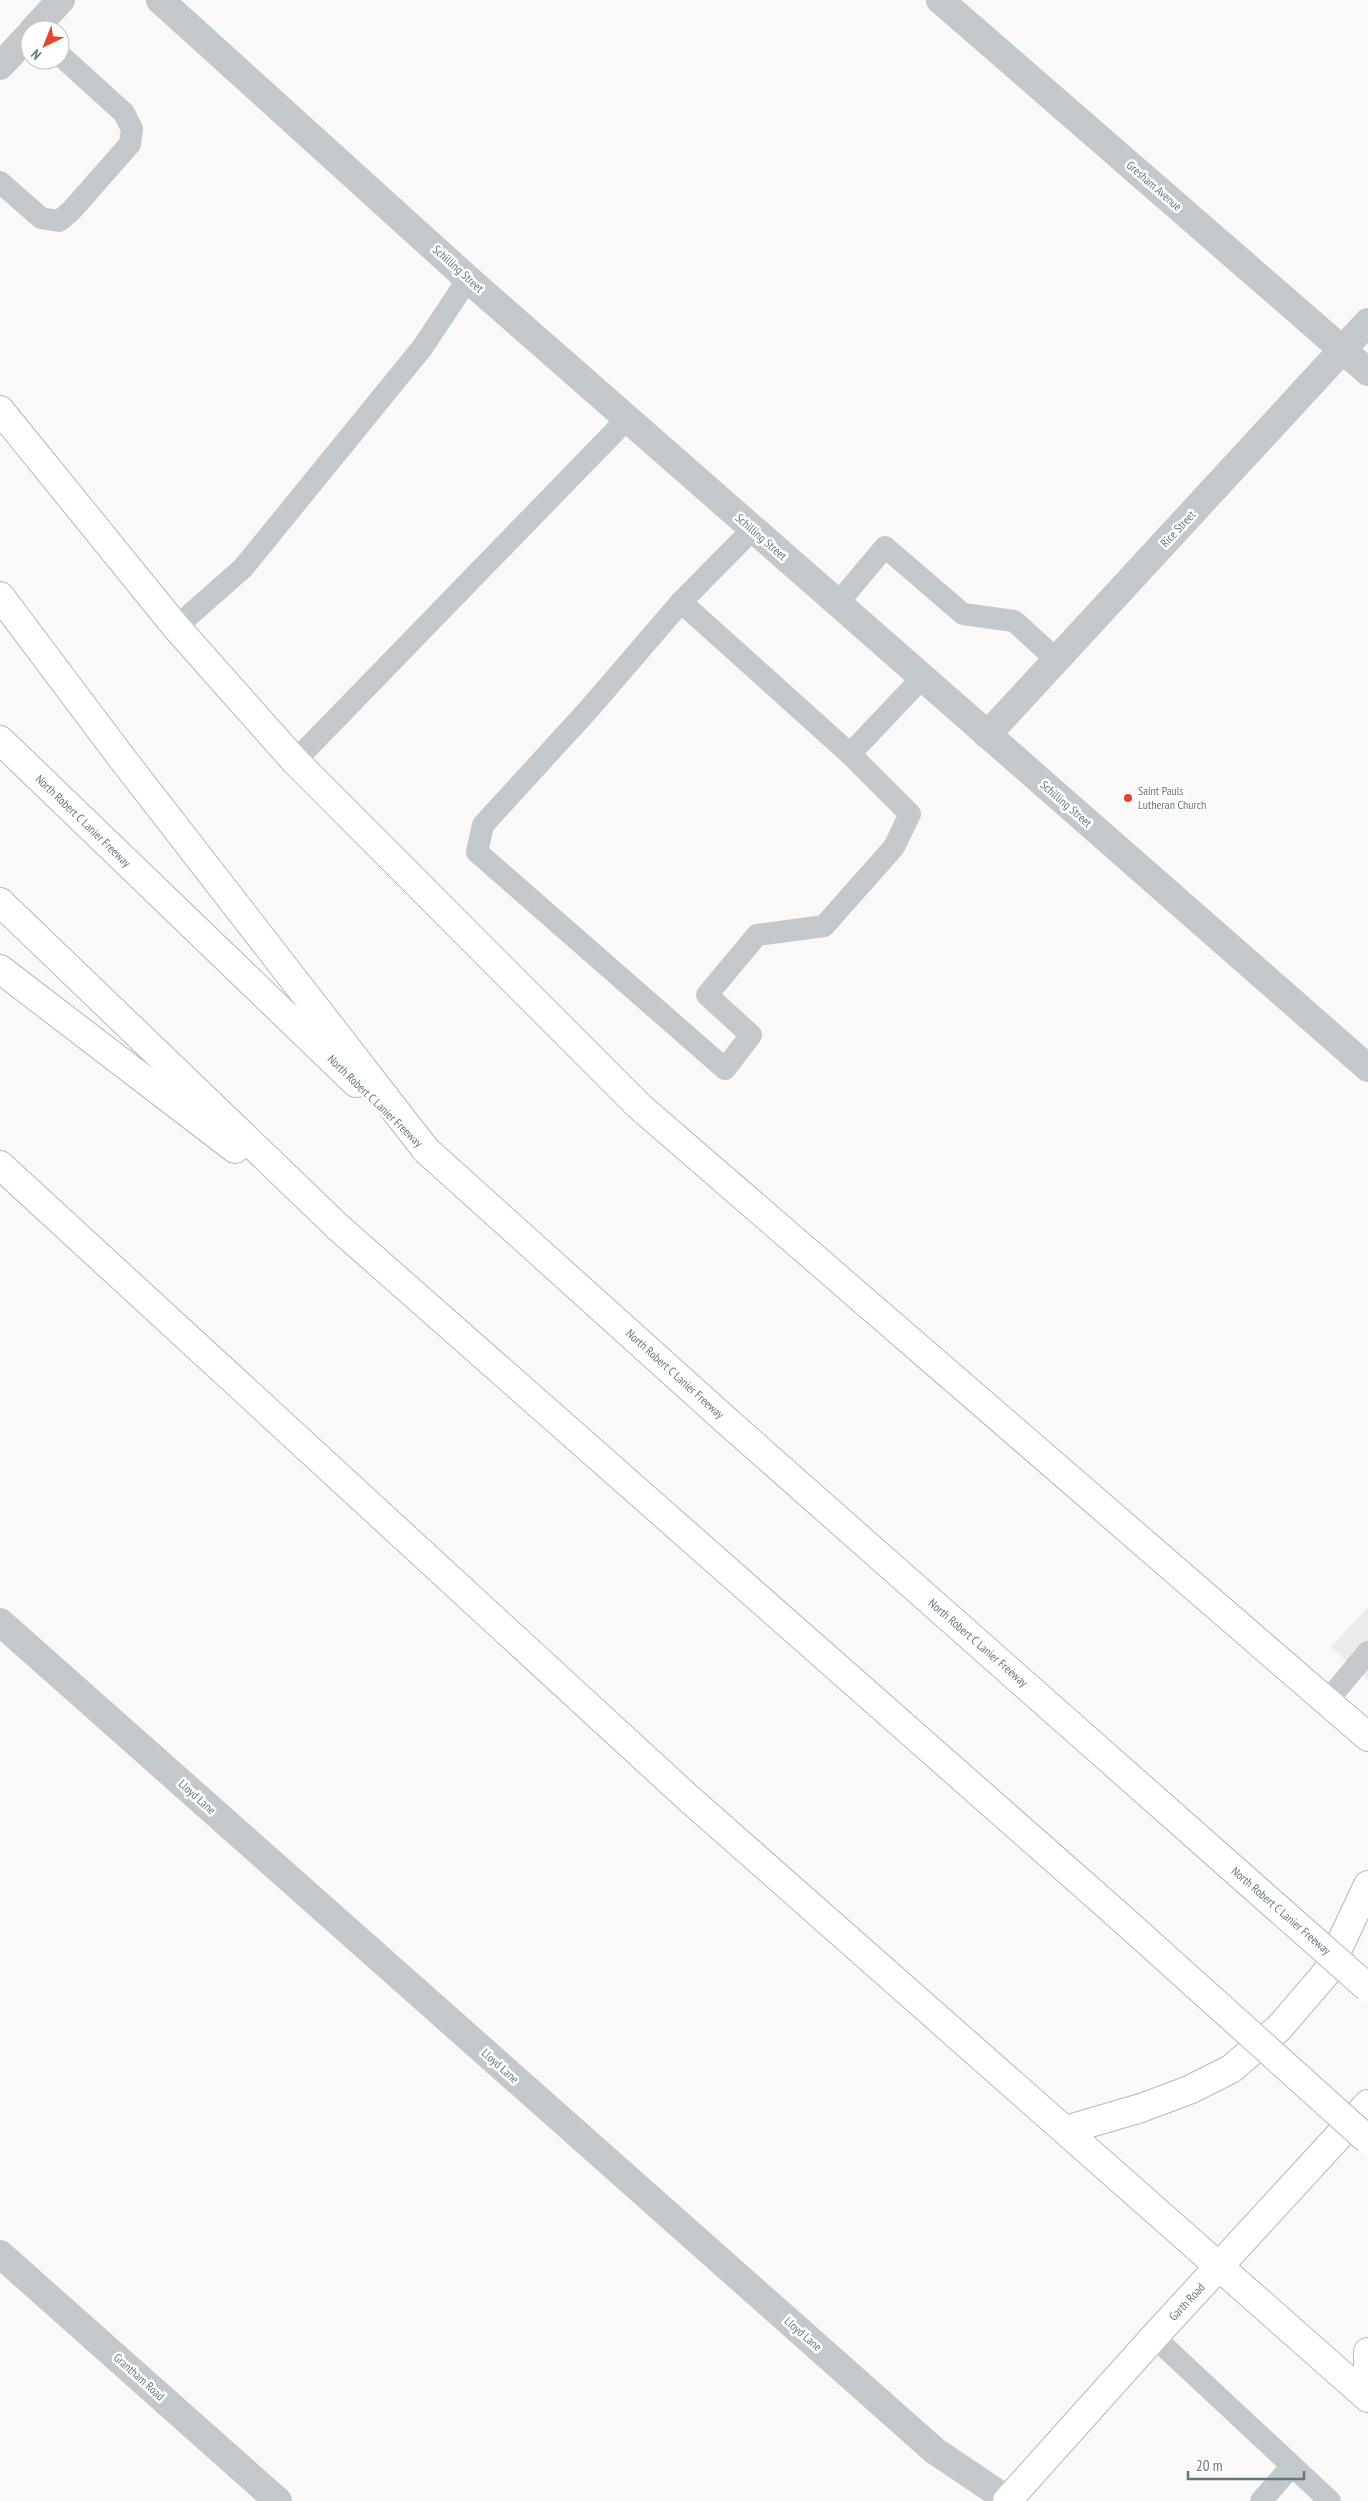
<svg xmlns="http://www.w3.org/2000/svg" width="1368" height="2501" viewBox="0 0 1368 2501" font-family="'PT Sans Narrow',sans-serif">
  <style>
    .built { fill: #eaebea }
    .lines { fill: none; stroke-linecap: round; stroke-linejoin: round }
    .secondary-casing { stroke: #b2babe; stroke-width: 30 }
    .motorway-casing { stroke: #b3b9bc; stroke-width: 30 }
    .service { stroke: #c2c8cb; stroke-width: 22 }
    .minor { stroke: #c2c8cb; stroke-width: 28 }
    .tertiary { stroke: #c2c8cb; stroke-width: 28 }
    .secondary { stroke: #fff; stroke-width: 28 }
    .motorway { stroke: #fff; stroke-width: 28 }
    .motorway-bridge-casing { stroke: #b3b9bc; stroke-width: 30; stroke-linecap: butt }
    .motorway-bridge { stroke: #fff; stroke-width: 28 }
    .poi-dot { fill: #e4452d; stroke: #fff; stroke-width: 2 }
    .labels { text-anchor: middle; stroke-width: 5; stroke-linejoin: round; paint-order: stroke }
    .street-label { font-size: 12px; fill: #647882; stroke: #fff }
    .poi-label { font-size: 12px; fill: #647882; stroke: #fff; text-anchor: start }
  </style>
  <rect width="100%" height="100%" fill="#faf9f7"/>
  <!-- built -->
  <path class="built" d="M1368 1607V1680L1331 1647Z"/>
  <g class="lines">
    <defs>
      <g id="secondary">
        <path d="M0 410 176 627 295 761 639 1106 1368 1737"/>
        <path d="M0 1165 686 1796 1368 2398"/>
        <path d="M1066 2130 1141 2108 1189 2090 1231 2069 1279 2028 1327 1972 1368 1885"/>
        <path d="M1368 2352V2375"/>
        <path d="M1007 2501 1154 2337 1368 2104"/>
      </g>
      <g id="motorway">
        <path d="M0 596 121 757 426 1150"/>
        <path d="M0 740 356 1083"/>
        <path d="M0 902 339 1228"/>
        <path d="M0 969 235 1149"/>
      </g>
    </defs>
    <!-- secondary casing -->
    <use href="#secondary" class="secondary-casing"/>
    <!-- motorway casing -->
    <use href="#motorway" class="motorway-casing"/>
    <!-- service -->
    <g class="service">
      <path d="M0 182 41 218 59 221 71 211 130 144 132 129 124 113 60 55"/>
      <path d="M681 602 850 754 910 814 894 847 824 926 757 935 707 995 751 1035 725 1069 477 852 483 825 589 709Z"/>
      <path d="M681 602 753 529"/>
      <path d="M837 604 885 547 963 614 1014 621 1057 660"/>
      <path d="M176 627 243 568 422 348 468 279"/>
      <path d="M850 754 922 678"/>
      <path d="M295 761 627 419"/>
      <path d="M1328 1700 1368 1652"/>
      <path d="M1154 2337 1330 2501"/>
      <path d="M1261 2501 1291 2467"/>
    </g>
    <!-- minor -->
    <g class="minor">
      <path d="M940 0 1368 372"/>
      <path d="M987 735 1368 322"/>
      <path d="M0 1622 935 2451 1008 2500"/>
      <path d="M0 2254 278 2501"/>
    </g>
    <!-- tertiary -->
    <g class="tertiary">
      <path d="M160 0 468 279 1368 1068"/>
      <path d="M33 30 61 0"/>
      <path d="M0 66 30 34"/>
    </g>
    <!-- secondary -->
    <use href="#secondary" class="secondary"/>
    <!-- motorway -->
    <use href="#motorway" class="motorway"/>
    <defs>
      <g id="motorway-bridge">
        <path d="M426 1150 729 1423 1368 1988"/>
        <path d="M339 1228 1118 1915 1368 2140"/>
      </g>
    </defs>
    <!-- motorway-bridge casing -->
    <use href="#motorway-bridge" class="motorway-bridge-casing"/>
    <!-- motorway-bridge -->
    <use href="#motorway-bridge" class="motorway-bridge"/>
  </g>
  <!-- markers -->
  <circle class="poi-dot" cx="1128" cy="798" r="5"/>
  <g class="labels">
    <!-- street labels -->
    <g class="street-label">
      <text transform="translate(1154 186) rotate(41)" y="4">Gresham Avenue</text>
      <text transform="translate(458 269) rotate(42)" y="4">Schilling Street</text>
      <text transform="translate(1178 529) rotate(-47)" y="4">Rice Street</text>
      <text transform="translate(761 537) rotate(41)" y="4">Schilling Street</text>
      <text transform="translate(1066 804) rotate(41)" y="4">Schilling Street</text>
      <text transform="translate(83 821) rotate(44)" y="4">North Robert C Lanier Freeway</text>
      <text transform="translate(375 1101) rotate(44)" y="4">North Robert C Lanier Freeway</text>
      <text transform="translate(675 1374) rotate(42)" y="4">North Robert C Lanier Freeway</text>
      <text transform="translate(978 1643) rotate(41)" y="4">North Robert C Lanier Freeway</text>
      <text transform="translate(197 1797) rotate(42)" y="4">Lloyd Lane</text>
      <text transform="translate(1281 1911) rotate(41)" y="4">North Robert C Lanier Freeway</text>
      <text transform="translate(500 2066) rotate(42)" y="4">Lloyd Lane</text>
      <text transform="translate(1187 2302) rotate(-47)" y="4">Garth Road</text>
      <text transform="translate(803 2334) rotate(41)" y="4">Lloyd Lane</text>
      <text transform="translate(139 2377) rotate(42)" y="4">Grantham Road</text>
    </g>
    <!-- poi labels -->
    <g class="poi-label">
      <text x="1138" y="795">Saint Pauls<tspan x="1138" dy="14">Lutheran Church</tspan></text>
    </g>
  </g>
  <!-- north arrow -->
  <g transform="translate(45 45) rotate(223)"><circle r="24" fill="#ffffff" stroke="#c1c9cd"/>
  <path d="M0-4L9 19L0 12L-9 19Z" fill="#e4452d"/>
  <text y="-8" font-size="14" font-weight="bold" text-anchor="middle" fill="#647882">N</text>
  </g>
  <!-- scale -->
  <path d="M1188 2471v8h116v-8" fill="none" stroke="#647882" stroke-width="2.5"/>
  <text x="1196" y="2471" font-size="15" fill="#647882" stroke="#ffffff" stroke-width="4" paint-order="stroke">20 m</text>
</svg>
